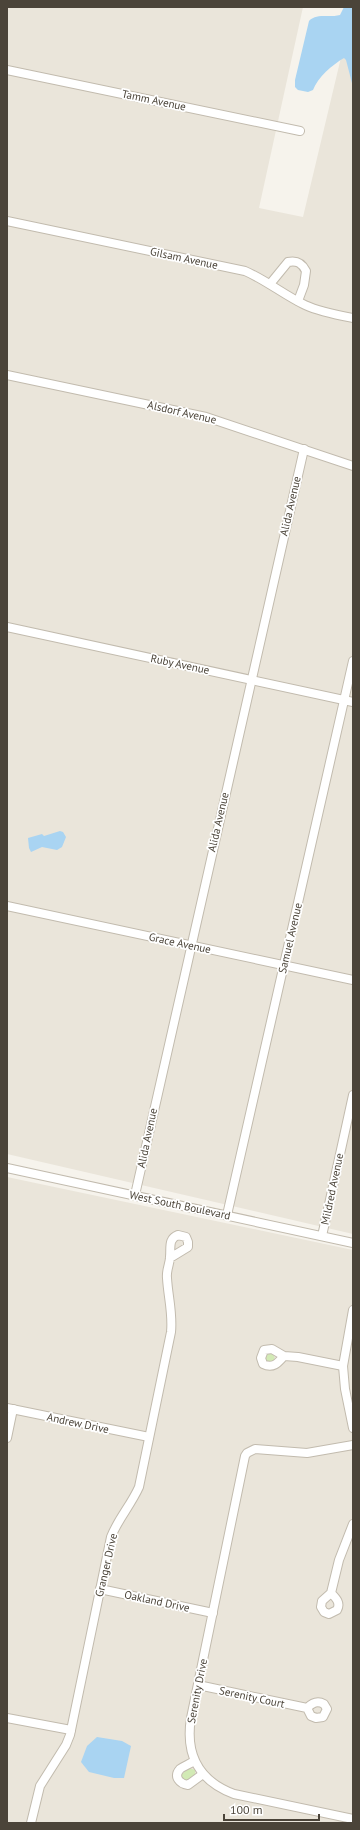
<svg xmlns="http://www.w3.org/2000/svg" width="360" height="1830" viewBox="0 0 360 1830" font-family="'PT Sans',sans-serif">
  <style>
    .residential { fill: #eae5da }
    .green { fill: #d2eab5 }
    .water { fill: #a9d4f2 }
    .lines { fill: none; stroke-linecap: round; stroke-linejoin: round }
    .minor-casing { stroke: #c2bbae; stroke-width: 10 }
    .minor { stroke: #fff; stroke-width: 8 }
    .labels { text-anchor: middle; stroke-width: 3.5; stroke-linejoin: round; paint-order: stroke }
    .street-label { font-size: 11px; fill: #4b4439; stroke: #fff }
  </style>
  <rect width="100%" height="100%" fill="#f6f3ec"/>
  <!-- residential -->
  <g class="residential">
    <path d="M7 7H303L259 208 303 217 353 7V1234L7 1154Z"/>
    <path d="M7 1177 353 1250V1823H7Z"/>
  </g>
  <!-- green -->
  <g class="green">
    <circle cx="270" cy="1358" r="4.5"/>
    <path d="M189 1768 195 1770V1775L188 1781 183 1780 181 1775Z"/>
  </g>
  <!-- water -->
  <g class="water">
    <path d="M344 7H353V87L346 60 344 58C332 65 318 77 313 90L308 92 298 90 295 87V80L309 21C317 13 329 18 340 15Z"/>
    <path d="M60 831 63 832 66 837 62 847 57 850 42 847 31 852 29 848 28 838 42 834 44 836Z"/>
    <path d="M97 1737 122 1741 131 1746 124 1778H114L89 1772 81 1762 87 1746Z"/>
  </g>
  <g class="lines">
    <defs>
      <g id="minor">
        <path d="M7 70 300 131"/>
        <path d="M7 221 245 271C266 280 284 295 305 305 320 312 337 315 353 318"/>
        <path d="M270 284 288 262C297 260 302 263 306 271L304 285 298 301"/>
        <path d="M7 375 206 417 353 466"/>
        <path d="M7 627 353 702"/>
        <path d="M7 906 353 980"/>
        <path d="M7 1168 353 1243"/>
        <path d="M135 1195 304 449"/>
        <path d="M227 1215 353 661"/>
        <path d="M322 1236 353 1095"/>
        <path d="M353 1310 343 1366 345 1389 353 1428"/>
        <path d="M284 1356C278 1363 273 1369 263 1364L261 1358 264 1350 272 1349 284 1356 298 1357 343 1366"/>
        <path d="M7 1408 149 1437"/>
        <path d="M7 1438 13 1409"/>
        <path d="M353 1445 307 1453 255 1449 247 1453 245 1456 191 1718C185 1755 199 1781 234 1794L353 1819"/>
        <path d="M100 1589 213 1613"/>
        <path d="M331 1593C336 1598 341 1603 337 1610L329 1614 324 1612 321 1607 322 1601 331 1593 339 1560 353 1524"/>
        <path d="M198 1685 307 1708 311 1716 316 1718 323 1717 327 1709 324 1704C317 1700 312 1703 307 1708"/>
        <path d="M7 1718 71 1730"/>
        <path d="M194 1761C190 1764 184 1766 180 1769 173 1777 180 1784 188 1785L203 1774"/>
        <path d="M31 1823 40 1786 66 1745 70 1735 111 1537C118 1519 131 1505 139 1487L171 1332C173 1314 168 1296 167 1278 166 1270 170 1264 170 1257 171 1247 168 1239 178 1235L186 1237 188 1242V1247L170 1258"/>
      </g>
    </defs>
    <!-- minor casing -->
    <use href="#minor" class="minor-casing"/>
    <!-- minor -->
    <use href="#minor" class="minor"/>
  </g>
  <g class="labels">
    <!-- street labels -->
    <g class="street-label">
      <text transform="translate(154 100) rotate(12)" y="4">Tamm Avenue</text>
      <text transform="translate(184 258) rotate(12)" y="4">Gilsam Avenue</text>
      <text transform="translate(182 412) rotate(13)" y="4">Alsdorf Avenue</text>
      <text transform="translate(290 506) rotate(-77)" y="4">Alida Avenue</text>
      <text transform="translate(180 664) rotate(12)" y="4">Ruby Avenue</text>
      <text transform="translate(218 822) rotate(-77)" y="4">Alida Avenue</text>
      <text transform="translate(290 938) rotate(-77)" y="4">Samuel Avenue</text>
      <text transform="translate(180 943) rotate(12)" y="4">Grace Avenue</text>
      <text transform="translate(147 1138) rotate(-78)" y="4">Alida Avenue</text>
      <text transform="translate(332 1189) rotate(-78)" y="4">Mildred Avenue</text>
      <text transform="translate(180 1205) rotate(12)" y="4">West South Boulevard</text>
      <text transform="translate(78 1423) rotate(12)" y="4">Andrew Drive</text>
      <text transform="translate(106 1565) rotate(-77)" y="4">Granger Drive</text>
      <text transform="translate(157 1601) rotate(12)" y="4">Oakland Drive</text>
      <text transform="translate(197 1691) rotate(-79)" y="4">Serenity Drive</text>
      <text transform="translate(252 1697) rotate(12)" y="4">Serenity Court</text>
    </g>
  </g>
  <!-- border -->
  <rect width="360" height="1830" fill="none" stroke="#4b4439" stroke-width="16"/>
  <!-- scale -->
  <path d="M224 1814v6h95v-6" fill="none" stroke="#4b4439" stroke-width="2"/>
  <text x="230" y="1814" font-size="12" fill="#4b4439" stroke="#ffffff" stroke-width="3" paint-order="stroke">100 m</text>
</svg>
